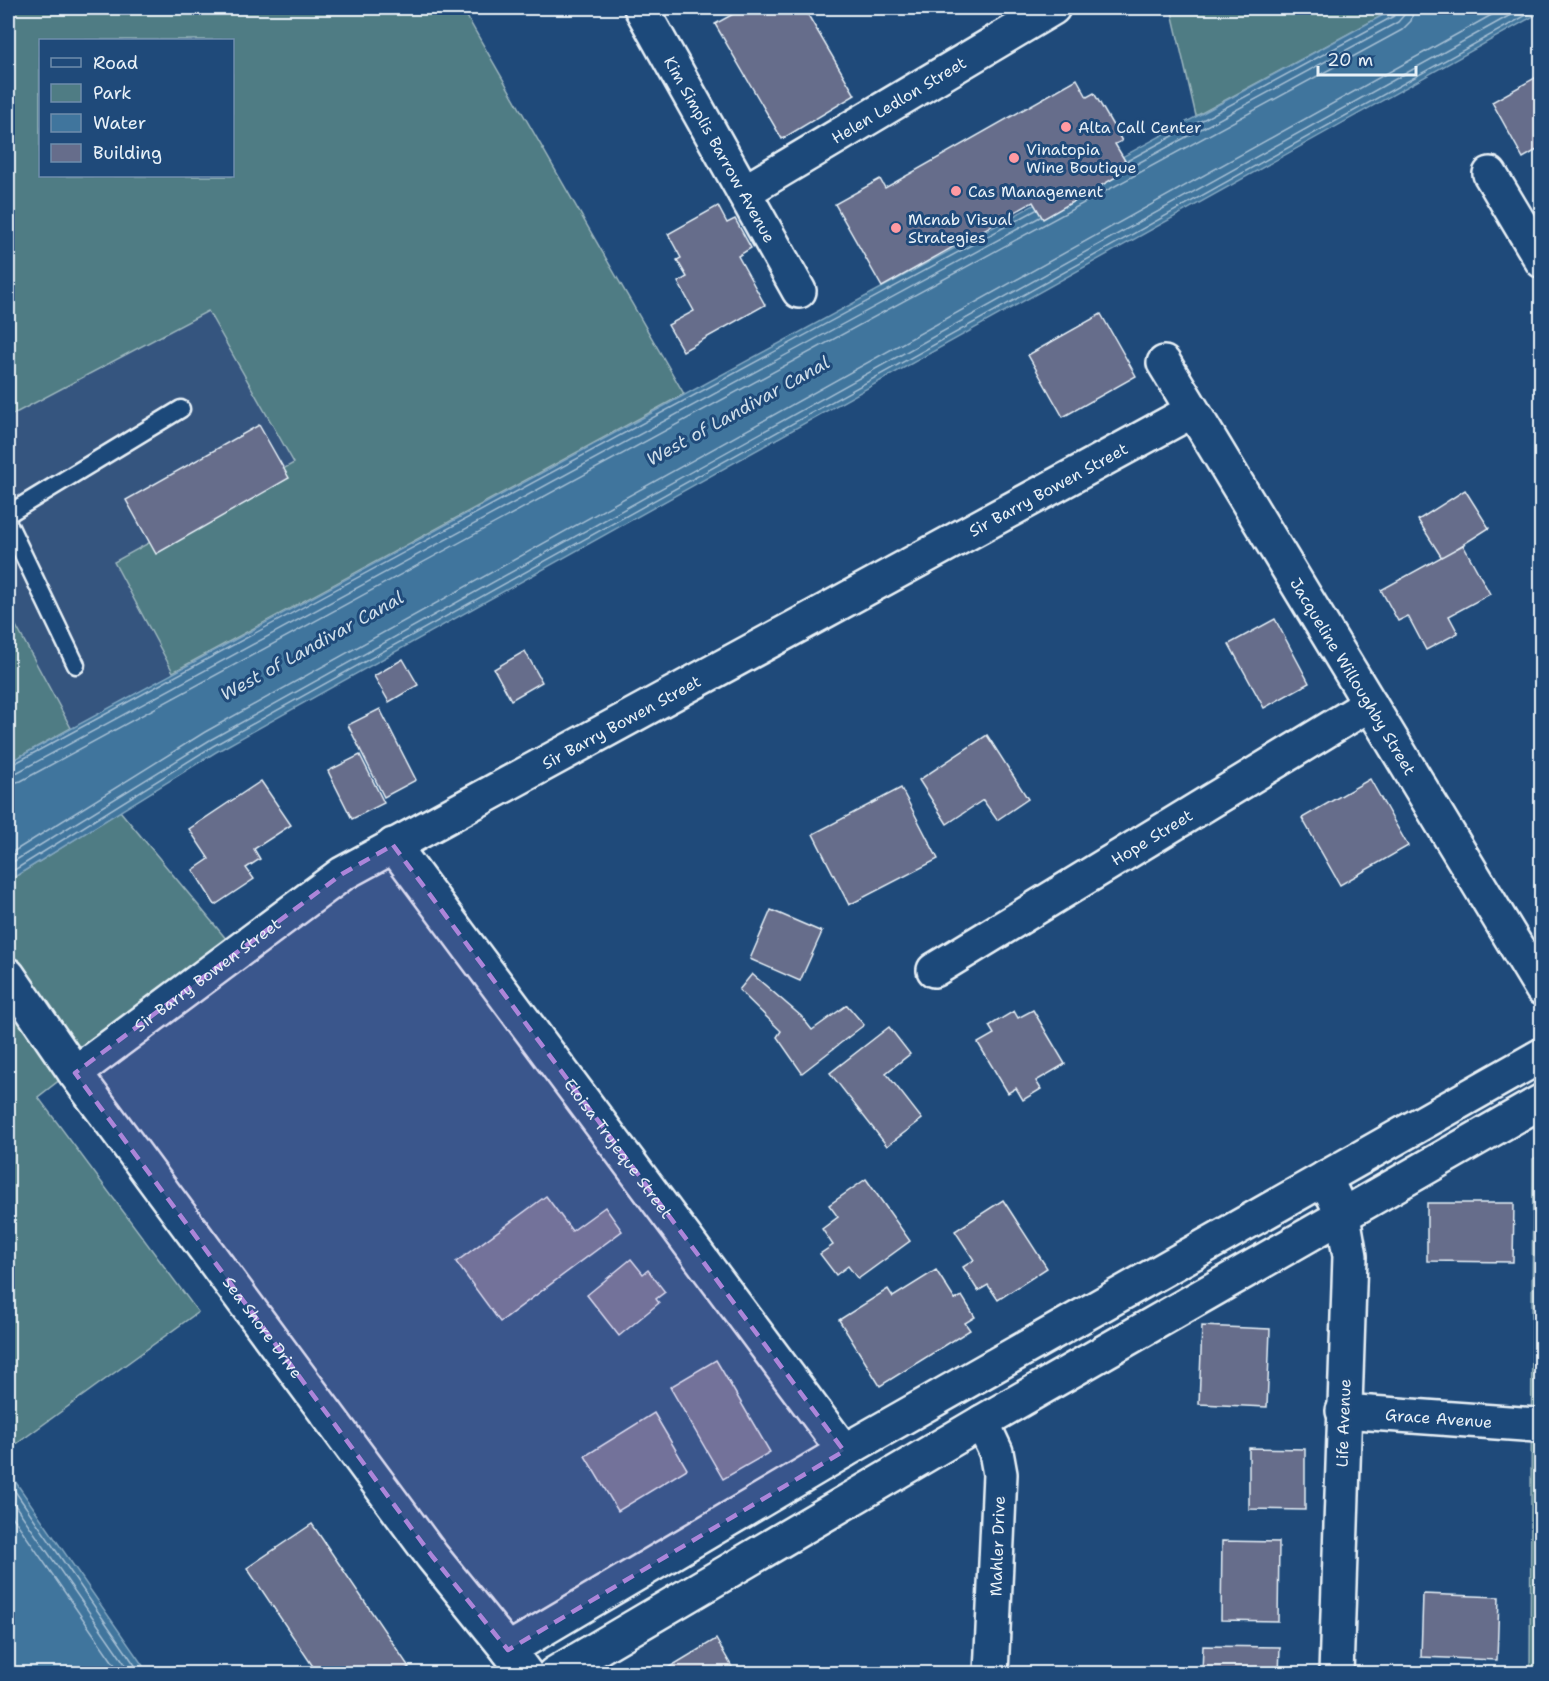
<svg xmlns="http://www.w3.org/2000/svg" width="1549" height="1681" viewBox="0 0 1549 1681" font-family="'Shantell Sans',sans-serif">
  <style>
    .built { fill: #34547f }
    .green { fill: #4f7c84; stroke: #9cb6be; stroke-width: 1.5; fill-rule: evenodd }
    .water { fill: #40759d; stroke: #83a7c1; stroke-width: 1.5 }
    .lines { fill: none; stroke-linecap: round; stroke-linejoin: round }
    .shore { stroke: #a5bfd4; stroke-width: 1.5 }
    .building { fill: #666d8b; stroke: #e8f1f8; stroke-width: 1.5 }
    .service-casing { stroke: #e8f1f8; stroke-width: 21 }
    .minor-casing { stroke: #e8f1f8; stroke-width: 38 }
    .tertiary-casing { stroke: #e8f1f8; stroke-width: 38 }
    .service { stroke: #1f4a7a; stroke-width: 16 }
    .minor { stroke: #1f4a7a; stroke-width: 33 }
    .tertiary { stroke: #1f4a7a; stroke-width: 33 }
    .marked { fill: #ac85d9; fill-opacity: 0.2; stroke: #ac85d9; stroke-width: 4.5; stroke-dasharray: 12 8; stroke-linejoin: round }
    .poi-dot { fill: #ff9aa2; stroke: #1f4a7a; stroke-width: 2 }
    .labels { text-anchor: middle; stroke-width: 6; stroke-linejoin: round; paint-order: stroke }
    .street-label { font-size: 16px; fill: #e8f1f8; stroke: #1f4a7a }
    .poi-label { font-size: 16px; fill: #e8f1f8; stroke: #1f4a7a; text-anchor: start }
    .water-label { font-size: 18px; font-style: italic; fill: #cfdeea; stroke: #1f4a7a }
  </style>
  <rect width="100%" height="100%" fill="#1f4a7a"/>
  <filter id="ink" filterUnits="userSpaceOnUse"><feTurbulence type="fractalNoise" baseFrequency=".0167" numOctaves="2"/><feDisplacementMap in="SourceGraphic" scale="12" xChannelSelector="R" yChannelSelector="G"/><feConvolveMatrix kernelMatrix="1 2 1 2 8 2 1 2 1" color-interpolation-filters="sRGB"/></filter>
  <g filter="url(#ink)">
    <!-- built -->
    <path class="built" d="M208 311 294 463 114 562 173 672 71 728 8 611V417Z"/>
    <!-- green -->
    <g class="green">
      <path d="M8 8H462L684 394 173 672 114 562 294 463 208 311 8 417ZM40 40H232V176H40Z"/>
      <path d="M1171 8H1396L1196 116Z"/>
      <path d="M8 611 71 728 8 763Z"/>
      <path d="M120 811 232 946 38 1097 198 1312 8 1450V881Z"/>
      <path d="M1541 1154 1542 1673 1530 1674 1533 1159Z"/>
    </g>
    <!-- water -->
    <g class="water">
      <path d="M1396 8H1541V12L216 752 8 881V763Z"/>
      <path d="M8 1471 148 1673H8Z"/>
    </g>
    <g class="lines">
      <!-- shore -->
      <g class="shore">
        <path d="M1127 161 1394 16 1398 8"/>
        <path d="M1131 167 1398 22 1404 15 1405 8"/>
        <path d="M8 767 1036 210"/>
        <path d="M8 775 16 773 1040 217"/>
        <path d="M8 784 21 781 1402 30 1411 21 1414 8"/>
        <path d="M8 855 205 732 1504 8"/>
        <path d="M8 865 210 740 1523 8"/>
        <path d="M8 874 213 746 1539 8"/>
        <path d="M8 1481 141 1674"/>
        <path d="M8 1495 132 1674"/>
        <path d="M8 1510 121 1674"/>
      </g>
    </g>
    <!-- building -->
    <g class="building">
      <path d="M744 8H804L855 95 782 139 715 24Z"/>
      <path d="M1542 74V147L1523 158 1492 102Z"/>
      <path d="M1077 79 1087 97 1094 93 1122 141 1115 144 1130 169 1043 219 1033 202 882 287 835 204 880 179 885 188Z"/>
      <path d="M718 206 727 223 735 219 751 248 738 256 765 305 683 351 668 325 694 311 678 282 687 277 677 260 681 258 668 234Z"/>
      <path d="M1101 314 1136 376 1063 417 1028 355Z"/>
      <path d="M259 425 289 478 156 554 126 500Z"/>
      <path d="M1465 490 1489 528 1442 558 1418 520Z"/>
      <path d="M1463 545 1490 594 1449 616 1458 633 1426 650 1408 616 1398 621 1381 590Z"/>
      <path d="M1275 619 1309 683 1264 708 1229 644Z"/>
      <path d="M525 651 542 682 511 700 494 669Z"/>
      <path d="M403 659 418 685 389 702 374 676Z"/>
      <path d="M380 709 416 780 384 797 348 725Z"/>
      <path d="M987 735 1028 799 997 820 983 800 947 824 919 780Z"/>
      <path d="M360 755 384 803 352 819 328 771Z"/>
      <path d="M1370 779 1408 846 1340 885 1302 818Z"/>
      <path d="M261 781 291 825 254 849 260 859 246 868 254 879 215 905 193 870 209 859 189 829Z"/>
      <path d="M901 788 938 859 849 905 813 834Z"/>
      <path d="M771 910 822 932 800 981 750 959Z"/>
      <path d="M752 974 801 1016 812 1030 847 1005 864 1025 802 1073 777 1037 781 1031 739 990Z"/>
      <path d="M1033 1010 1065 1064 1036 1081 1041 1089 1023 1100 1016 1088 1008 1093 978 1043 994 1034 989 1026 1014 1011 1018 1018Z"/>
      <path d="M889 1027 910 1054 886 1073 922 1119 887 1146 830 1073Z"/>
      <path d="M866 1179 910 1241 858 1279 848 1266 836 1275 820 1254 833 1245 822 1229 838 1217 829 1205Z"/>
      <path d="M546 1196 572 1231 605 1207 622 1231 500 1322 456 1262Z"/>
      <path d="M1003 1200 1047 1268 998 1300 988 1285 978 1291 963 1267 974 1260 955 1231Z"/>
      <path d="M1427 1203H1514L1513 1262 1427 1261Z"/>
      <path d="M631 1259 643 1274 648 1270 665 1292 656 1299 659 1303 619 1336 587 1295Z"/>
      <path d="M936 1270 955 1300 962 1296 975 1317 965 1323 970 1330 880 1386 839 1320 888 1289 893 1297Z"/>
      <path d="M1202 1326 1270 1329 1267 1407 1199 1404Z"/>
      <path d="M716 1360 770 1452 723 1479 670 1387Z"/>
      <path d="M654 1413 687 1469 618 1511 585 1456Z"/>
      <path d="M1249 1448 1305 1449V1510L1249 1509Z"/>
      <path d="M312 1524 409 1667 399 1674H318L247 1568Z"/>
      <path d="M1222 1541 1279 1542 1278 1621 1221 1620Z"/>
      <path d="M1423 1594 1499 1597 1497 1660 1421 1657Z"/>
      <path d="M716 1639 736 1674H658Z"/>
      <path d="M1203 1646 1280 1647 1279 1674H1202Z"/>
    </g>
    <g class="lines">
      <defs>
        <g id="service">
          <path d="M8 514 181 409"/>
          <path d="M8 523 76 665"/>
        </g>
        <g id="minor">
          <path id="s1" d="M641 8 799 291"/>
          <path d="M1490 174 1542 261"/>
          <path id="s2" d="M744 192 1053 8"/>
          <path id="s3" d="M1164 363 1542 989"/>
          <path id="s4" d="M393 845 844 1451"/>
          <path id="s5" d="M934 970 1370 704"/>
          <path id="s6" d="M8 975 75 1073 432 1556 508 1650"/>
          <path id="s7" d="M75 1073 342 874 1192 411"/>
          <path d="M1325 1178 1343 1216 1350 1256 1336 1674"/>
          <path id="s8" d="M1343 1411 1536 1425"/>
          <path d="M982 1422 996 1452 1000 1474 991 1674"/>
        </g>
        <g id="tertiary">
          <path d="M526 1674 508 1650 844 1451 1542 1055"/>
          <path d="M554 1674 982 1422 1542 1101"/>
        </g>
      </defs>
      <!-- service casing -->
      <use href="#service" class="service-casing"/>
      <!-- minor casing -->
      <use href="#minor" class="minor-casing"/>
      <!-- tertiary casing -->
      <use href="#tertiary" class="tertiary-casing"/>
      <!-- service -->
      <use href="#service" class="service"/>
      <!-- minor -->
      <use href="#minor" class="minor"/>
      <!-- tertiary -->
      <use href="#tertiary" class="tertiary"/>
    </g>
  </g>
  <!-- marked area -->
  <path class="marked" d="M393 845 844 1451 508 1650 432 1556 75 1073 342 874Z"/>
  <!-- markers -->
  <g class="poi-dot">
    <circle cx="1066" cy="127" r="6"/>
    <circle cx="1014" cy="158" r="6"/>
    <circle cx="956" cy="191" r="6"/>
    <circle cx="896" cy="228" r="6"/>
  </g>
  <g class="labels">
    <!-- street labels -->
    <g class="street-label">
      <text dy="6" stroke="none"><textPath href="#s2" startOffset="180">Helen Ledlon Street</textPath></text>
      <text dy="6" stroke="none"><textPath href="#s1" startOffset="162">Kim Simplis Barrow Avenue</textPath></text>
      <text dy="6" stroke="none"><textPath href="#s7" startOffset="1137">Sir Barry Bowen Street</textPath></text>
      <text dy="6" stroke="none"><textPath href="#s3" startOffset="366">Jacqueline Willoughby Street</textPath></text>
      <text dy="6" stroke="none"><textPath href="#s7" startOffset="651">Sir Barry Bowen Street</textPath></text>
      <text dy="6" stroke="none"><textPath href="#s5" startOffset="255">Hope Street</textPath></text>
      <text dy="6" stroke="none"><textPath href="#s7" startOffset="165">Sir Barry Bowen Street</textPath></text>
      <text dy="6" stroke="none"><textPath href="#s4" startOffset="378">Eloisa Trujeque Street</textPath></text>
      <text dy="6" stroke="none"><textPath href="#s6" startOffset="435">Sea Shore Drive</textPath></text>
      <text dy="6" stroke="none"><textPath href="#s8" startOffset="96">Grace Avenue</textPath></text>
      <text transform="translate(1343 1423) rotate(-88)" y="6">Life Avenue</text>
      <text transform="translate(997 1546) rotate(-88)" y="6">Mahler Drive</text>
    </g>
    <!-- poi labels -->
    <g class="poi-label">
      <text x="1078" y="133">Alta Call Center</text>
      <text x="1026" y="155">Vinatopia<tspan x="1026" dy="18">Wine Boutique</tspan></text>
      <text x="968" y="197">Cas Management</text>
      <text x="908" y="225">Mcnab Visual<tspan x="908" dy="18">Strategies</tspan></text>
    </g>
    <!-- water labels -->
    <g class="water-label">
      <text transform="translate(738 411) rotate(-29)" y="6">West of Landivar Canal</text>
      <text transform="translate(312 646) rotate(-29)" y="6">West of Landivar Canal</text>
    </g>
  </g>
  <!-- margin -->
  <rect width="1549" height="1681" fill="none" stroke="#1f4a7a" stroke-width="30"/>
  <rect x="15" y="15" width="1519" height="1651" fill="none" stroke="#e8f1f8" stroke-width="2" filter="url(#ink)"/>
  <!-- legend -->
  <rect x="39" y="39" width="195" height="138" fill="#1f4a7a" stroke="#6f8dac" stroke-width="1.5"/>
  <rect x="51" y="58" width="30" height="9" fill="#1f4a7a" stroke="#6f8dac" stroke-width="1.5"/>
  <text x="93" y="69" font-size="18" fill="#e8f1f8">Road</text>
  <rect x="51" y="84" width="30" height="18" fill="#4f7c84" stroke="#6f8dac" stroke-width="1.5"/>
  <text x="93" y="99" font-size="18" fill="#e8f1f8">Park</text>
  <rect x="51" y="114" width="30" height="18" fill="#40759d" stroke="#6f8dac" stroke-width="1.5"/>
  <text x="93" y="129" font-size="18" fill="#e8f1f8">Water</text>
  <rect x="51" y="144" width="30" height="18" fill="#666d8b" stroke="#6f8dac" stroke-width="1.5"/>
  <text x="93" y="159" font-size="18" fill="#e8f1f8">Building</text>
  <!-- scale -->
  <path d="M1318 66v9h98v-9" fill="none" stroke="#e8f1f8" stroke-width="3"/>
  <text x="1327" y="66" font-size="18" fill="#e8f1f8" stroke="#1f4a7a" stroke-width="4.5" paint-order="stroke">20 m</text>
</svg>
